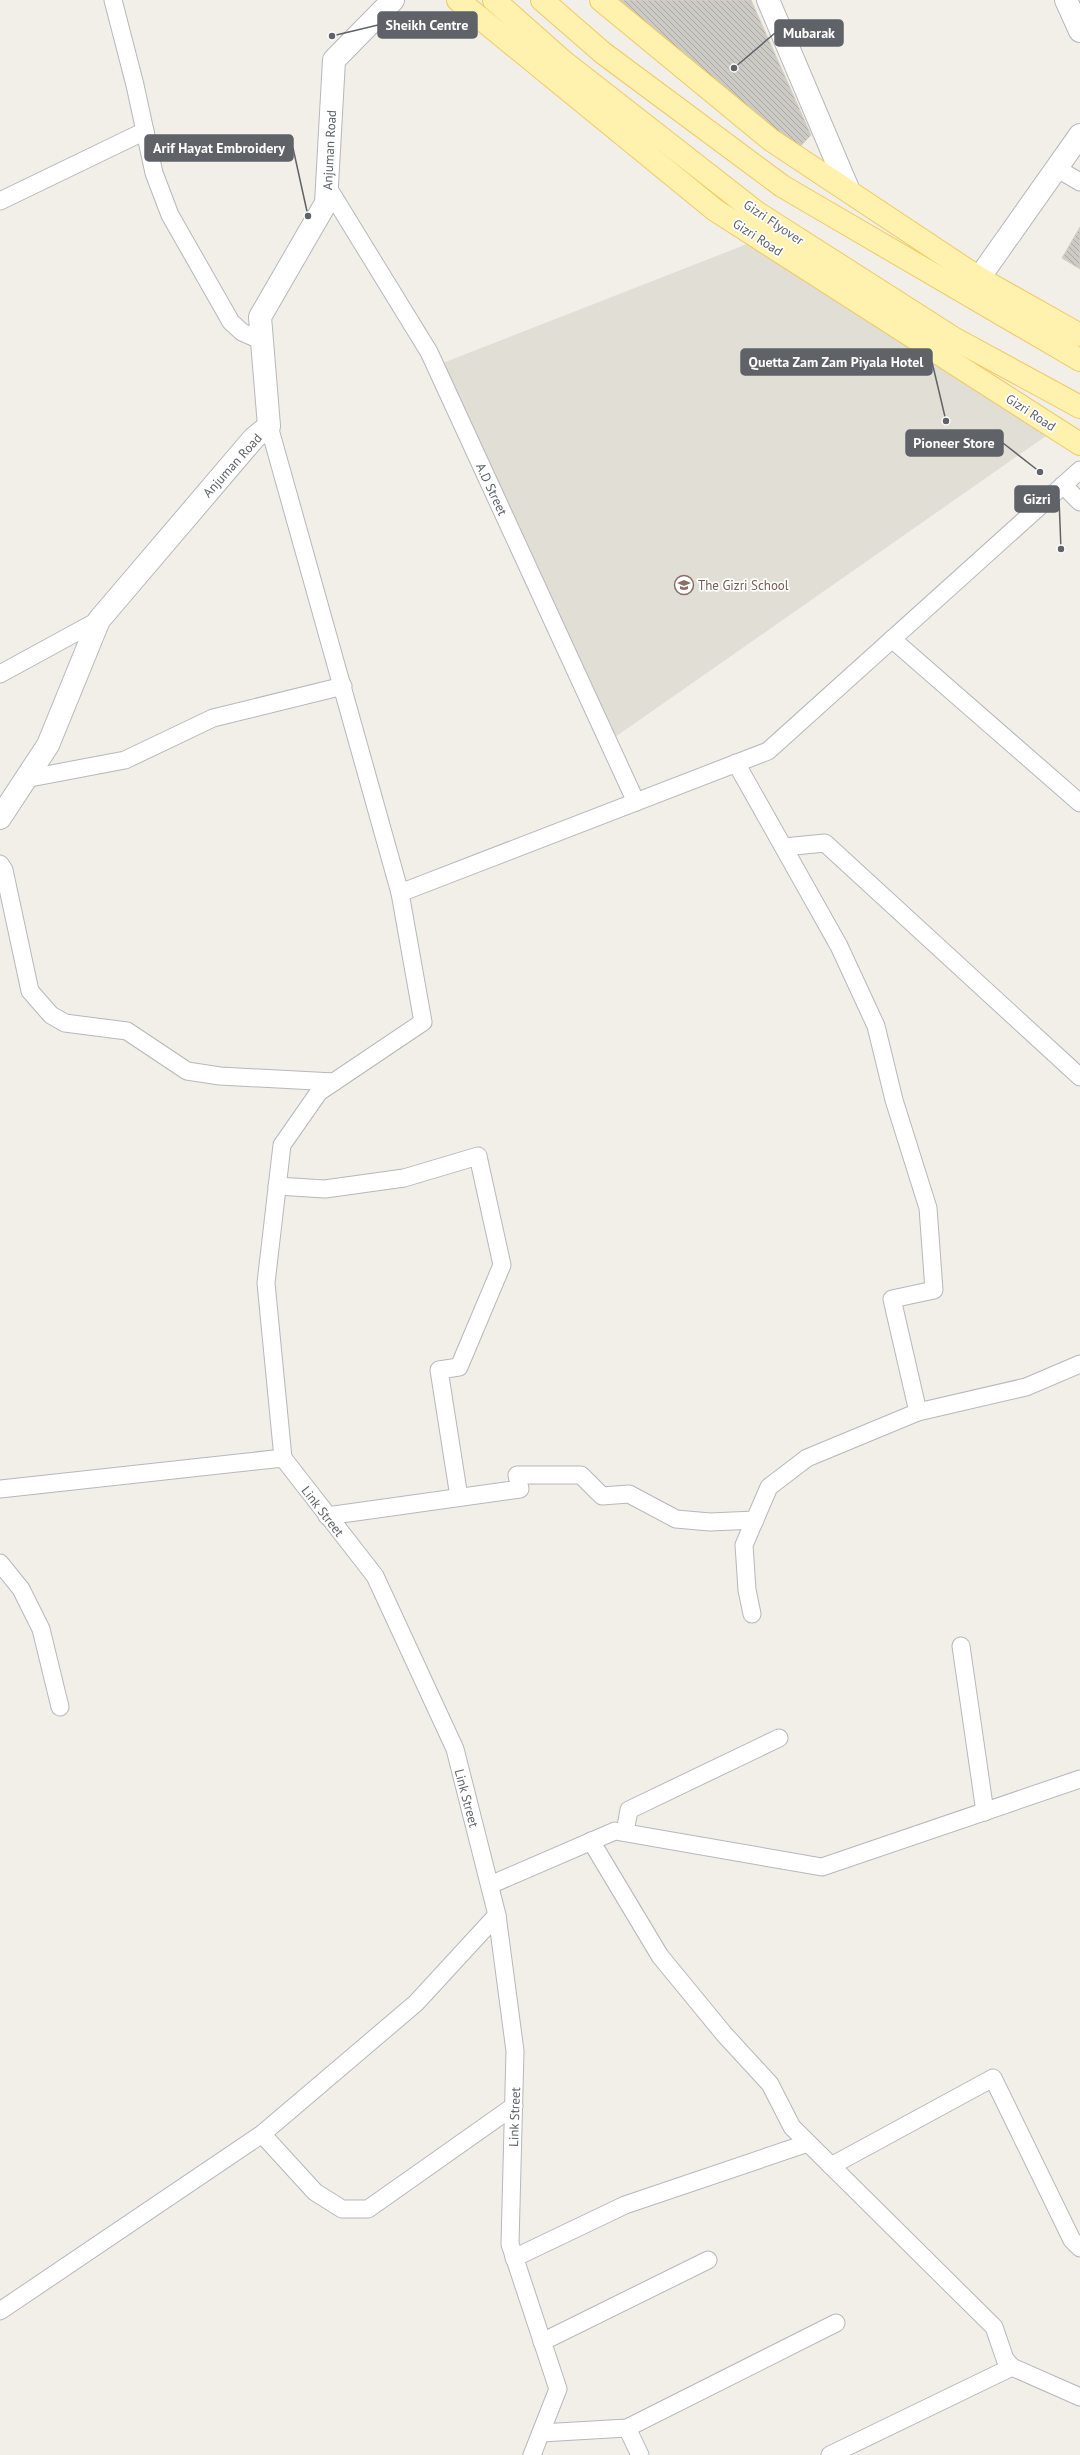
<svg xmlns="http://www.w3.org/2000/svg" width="1080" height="2455" viewBox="0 0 1080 2455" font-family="'PT Sans',sans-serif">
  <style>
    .education { fill: #e1ded6 }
    .building { fill: url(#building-back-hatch); stroke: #d6d1c6 }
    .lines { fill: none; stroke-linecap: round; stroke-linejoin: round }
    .lane-casing { stroke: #b5b8bc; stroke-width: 19 }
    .street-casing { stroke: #b5b8bc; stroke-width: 24 }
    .primary-casing { stroke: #f2c960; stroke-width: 24 }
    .lane { stroke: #fff; stroke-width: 17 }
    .street { stroke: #fff; stroke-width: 22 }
    .primary { stroke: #fff2af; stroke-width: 22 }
    .labels { text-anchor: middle; stroke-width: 3.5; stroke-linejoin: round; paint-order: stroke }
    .street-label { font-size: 13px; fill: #5f6368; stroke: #fff }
    .education-label { font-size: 13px; fill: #785e54; stroke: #fff; text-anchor: start }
    .leader { fill: none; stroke: #5f6368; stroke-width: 1.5 }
    .callout-dot { fill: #5f6368; stroke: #fff; stroke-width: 1.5 }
    .callout { fill: #5f6368; stroke: #5f6368; stroke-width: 1.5 }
    .callout-label { font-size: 14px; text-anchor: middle; font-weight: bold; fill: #fff }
  </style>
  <defs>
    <pattern id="building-back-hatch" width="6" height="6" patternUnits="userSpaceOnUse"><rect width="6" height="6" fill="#cccac5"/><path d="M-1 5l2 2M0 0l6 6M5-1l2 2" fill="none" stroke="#a9a8a4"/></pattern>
  </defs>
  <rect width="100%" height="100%" fill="#f1efe8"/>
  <!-- education -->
  <path class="education" d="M760 239 1056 429 608 742 435 366Z"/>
  <!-- building -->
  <g class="building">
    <path d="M598 0H751L811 135 796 151Z"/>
    <path d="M1080 227V269L1062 258Z"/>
  </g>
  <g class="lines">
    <defs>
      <g id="lane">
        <path d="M113 0 135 85 154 173 170 215 231 322 242 332 262 341"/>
        <path d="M1056 168 1080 182"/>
        <path d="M327 186 429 352 636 802"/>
        <path d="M0 201 145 131"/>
        <path d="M269 426 400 893"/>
        <path d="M1063 485 1080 502"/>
        <path d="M892 639 1080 803"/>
        <path d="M0 674 99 620"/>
        <path d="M736 763 839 946 876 1026 894 1100 928 1208 934 1290 892 1299 918 1412"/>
        <path d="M25 779 125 760 213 718 343 686"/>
        <path d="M784 847 825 843 1080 1077"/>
        <path d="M0 864 4 870 30 991 51 1015 65 1023 127 1031 187 1071 220 1076 334 1082"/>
        <path d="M277 1186 325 1189 404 1178 478 1156 502 1265 459 1367 439 1370 459 1497"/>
        <path d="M283 1458 266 1283 282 1145 319 1092 423 1022 400 893 768 751 1080 470"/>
        <path d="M0 1489 283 1458 375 1576 455 1749 497 1915 515 2051 510 2244 558 2389 532 2455"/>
        <path d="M327 1516 520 1489 517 1475H581L602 1496 629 1494 676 1519 710 1522 755 1520"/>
        <path d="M0 1563 21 1589 41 1629 60 1707"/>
        <path d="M752 1614 747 1590 744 1545 769 1487 807 1458 918 1412 1026 1387 1080 1364"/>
        <path d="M961 1646 985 1812"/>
        <path d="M625 1832 629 1810 779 1738"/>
        <path d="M591 1841 660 1956 724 2034 770 2084 792 2127 994 2327 1005 2359 1012 2367 1080 2397"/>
        <path d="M490 1885 615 1831 822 1867 1080 1779"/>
        <path d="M262 2134 315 2192 342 2209H368L514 2106"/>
        <path d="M831 2166 993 2078 1072 2240 1080 2248"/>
        <path d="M514 2258 625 2205 808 2143"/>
        <path d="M0 2311 262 2134 416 2003 497 1915"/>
        <path d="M542 2342 708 2260"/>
        <path d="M627 2428 640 2455"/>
        <path d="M541 2433 627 2428 836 2323"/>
        <path d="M830 2455 1012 2367"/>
      </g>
      <g id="street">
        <path d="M768 0 849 191"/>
        <path d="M1066 0 1080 31"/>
        <path d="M979 278 1080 135"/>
        <path d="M0 818 48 745 99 620 254 438 269 426 260 317 326 203 334 60 393 0"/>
      </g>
      <g id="primary">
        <path d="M458 0 715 210 1080 444"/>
        <path d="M494 0 564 62 756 212 955 339 1080 407"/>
        <path d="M542 0 603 53 782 186 1080 360"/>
        <path d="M601 0 771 140 979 278 1080 335"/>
      </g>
    </defs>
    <!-- lane casing -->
    <use href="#lane" class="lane-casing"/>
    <!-- street casing -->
    <use href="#street" class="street-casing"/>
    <!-- primary casing -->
    <use href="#primary" class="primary-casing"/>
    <!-- lane -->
    <use href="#lane" class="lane"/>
    <!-- street -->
    <use href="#street" class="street"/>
    <!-- primary -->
    <use href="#primary" class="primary"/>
  </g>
  <!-- icons -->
  <defs>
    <symbol id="school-ring" viewBox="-11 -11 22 22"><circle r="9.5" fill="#fff" stroke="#8d6e63" stroke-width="1.5"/><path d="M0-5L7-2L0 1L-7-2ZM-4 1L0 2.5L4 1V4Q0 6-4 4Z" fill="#8d6e63"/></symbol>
  </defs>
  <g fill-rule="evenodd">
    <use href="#school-ring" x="673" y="574" width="22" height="22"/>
  </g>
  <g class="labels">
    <!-- street labels -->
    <g class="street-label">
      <text transform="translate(329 150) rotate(-87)" y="5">Anjuman Road</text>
      <text transform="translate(774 222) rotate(34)" y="5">Gizri Flyover</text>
      <text transform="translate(758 237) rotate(33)" y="5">Gizri Road</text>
      <text transform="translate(1031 412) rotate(33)" y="5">Gizri Road</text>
      <text transform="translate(232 465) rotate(-48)" y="5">Anjuman Road</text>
      <text transform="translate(492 489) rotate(65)" y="5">A.D Street</text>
      <text transform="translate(323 1511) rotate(52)" y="5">Link Street</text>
      <text transform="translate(467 1798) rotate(75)" y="5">Link Street</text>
      <text transform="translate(514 2117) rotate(-88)" y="5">Link Street</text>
    </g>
    <!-- education labels -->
    <g class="education-label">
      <text x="698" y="590">The Gizri School</text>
    </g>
  </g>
  <!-- callouts -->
  <path class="leader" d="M332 36L378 25M734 68L775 33M308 216L293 148M946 421L932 362M1040 472L1003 443M1061 549L1059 499"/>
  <g class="callout-dot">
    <circle cx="332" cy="36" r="4"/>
    <circle cx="734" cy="68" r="4"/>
    <circle cx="308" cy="216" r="4"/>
    <circle cx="946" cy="421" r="4"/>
    <circle cx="1040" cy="472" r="4"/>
    <circle cx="1061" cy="549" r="4"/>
  </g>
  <g class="callout">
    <rect x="378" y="12" width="99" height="26" rx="4"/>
    <rect x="775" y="20" width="68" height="26" rx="4"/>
    <rect x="145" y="135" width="148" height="26" rx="4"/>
    <rect x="741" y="349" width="191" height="26" rx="4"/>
    <rect x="906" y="430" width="97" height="26" rx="4"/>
    <rect x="1015" y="486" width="44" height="26" rx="4"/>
  </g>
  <g class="callout-label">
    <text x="427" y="30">Sheikh Centre</text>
    <text x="809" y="38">Mubarak</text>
    <text x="219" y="153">Arif Hayat Embroidery</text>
    <text x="836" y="367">Quetta Zam Zam Piyala Hotel</text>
    <text x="954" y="448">Pioneer Store</text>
    <text x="1037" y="504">Gizri</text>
  </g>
</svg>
